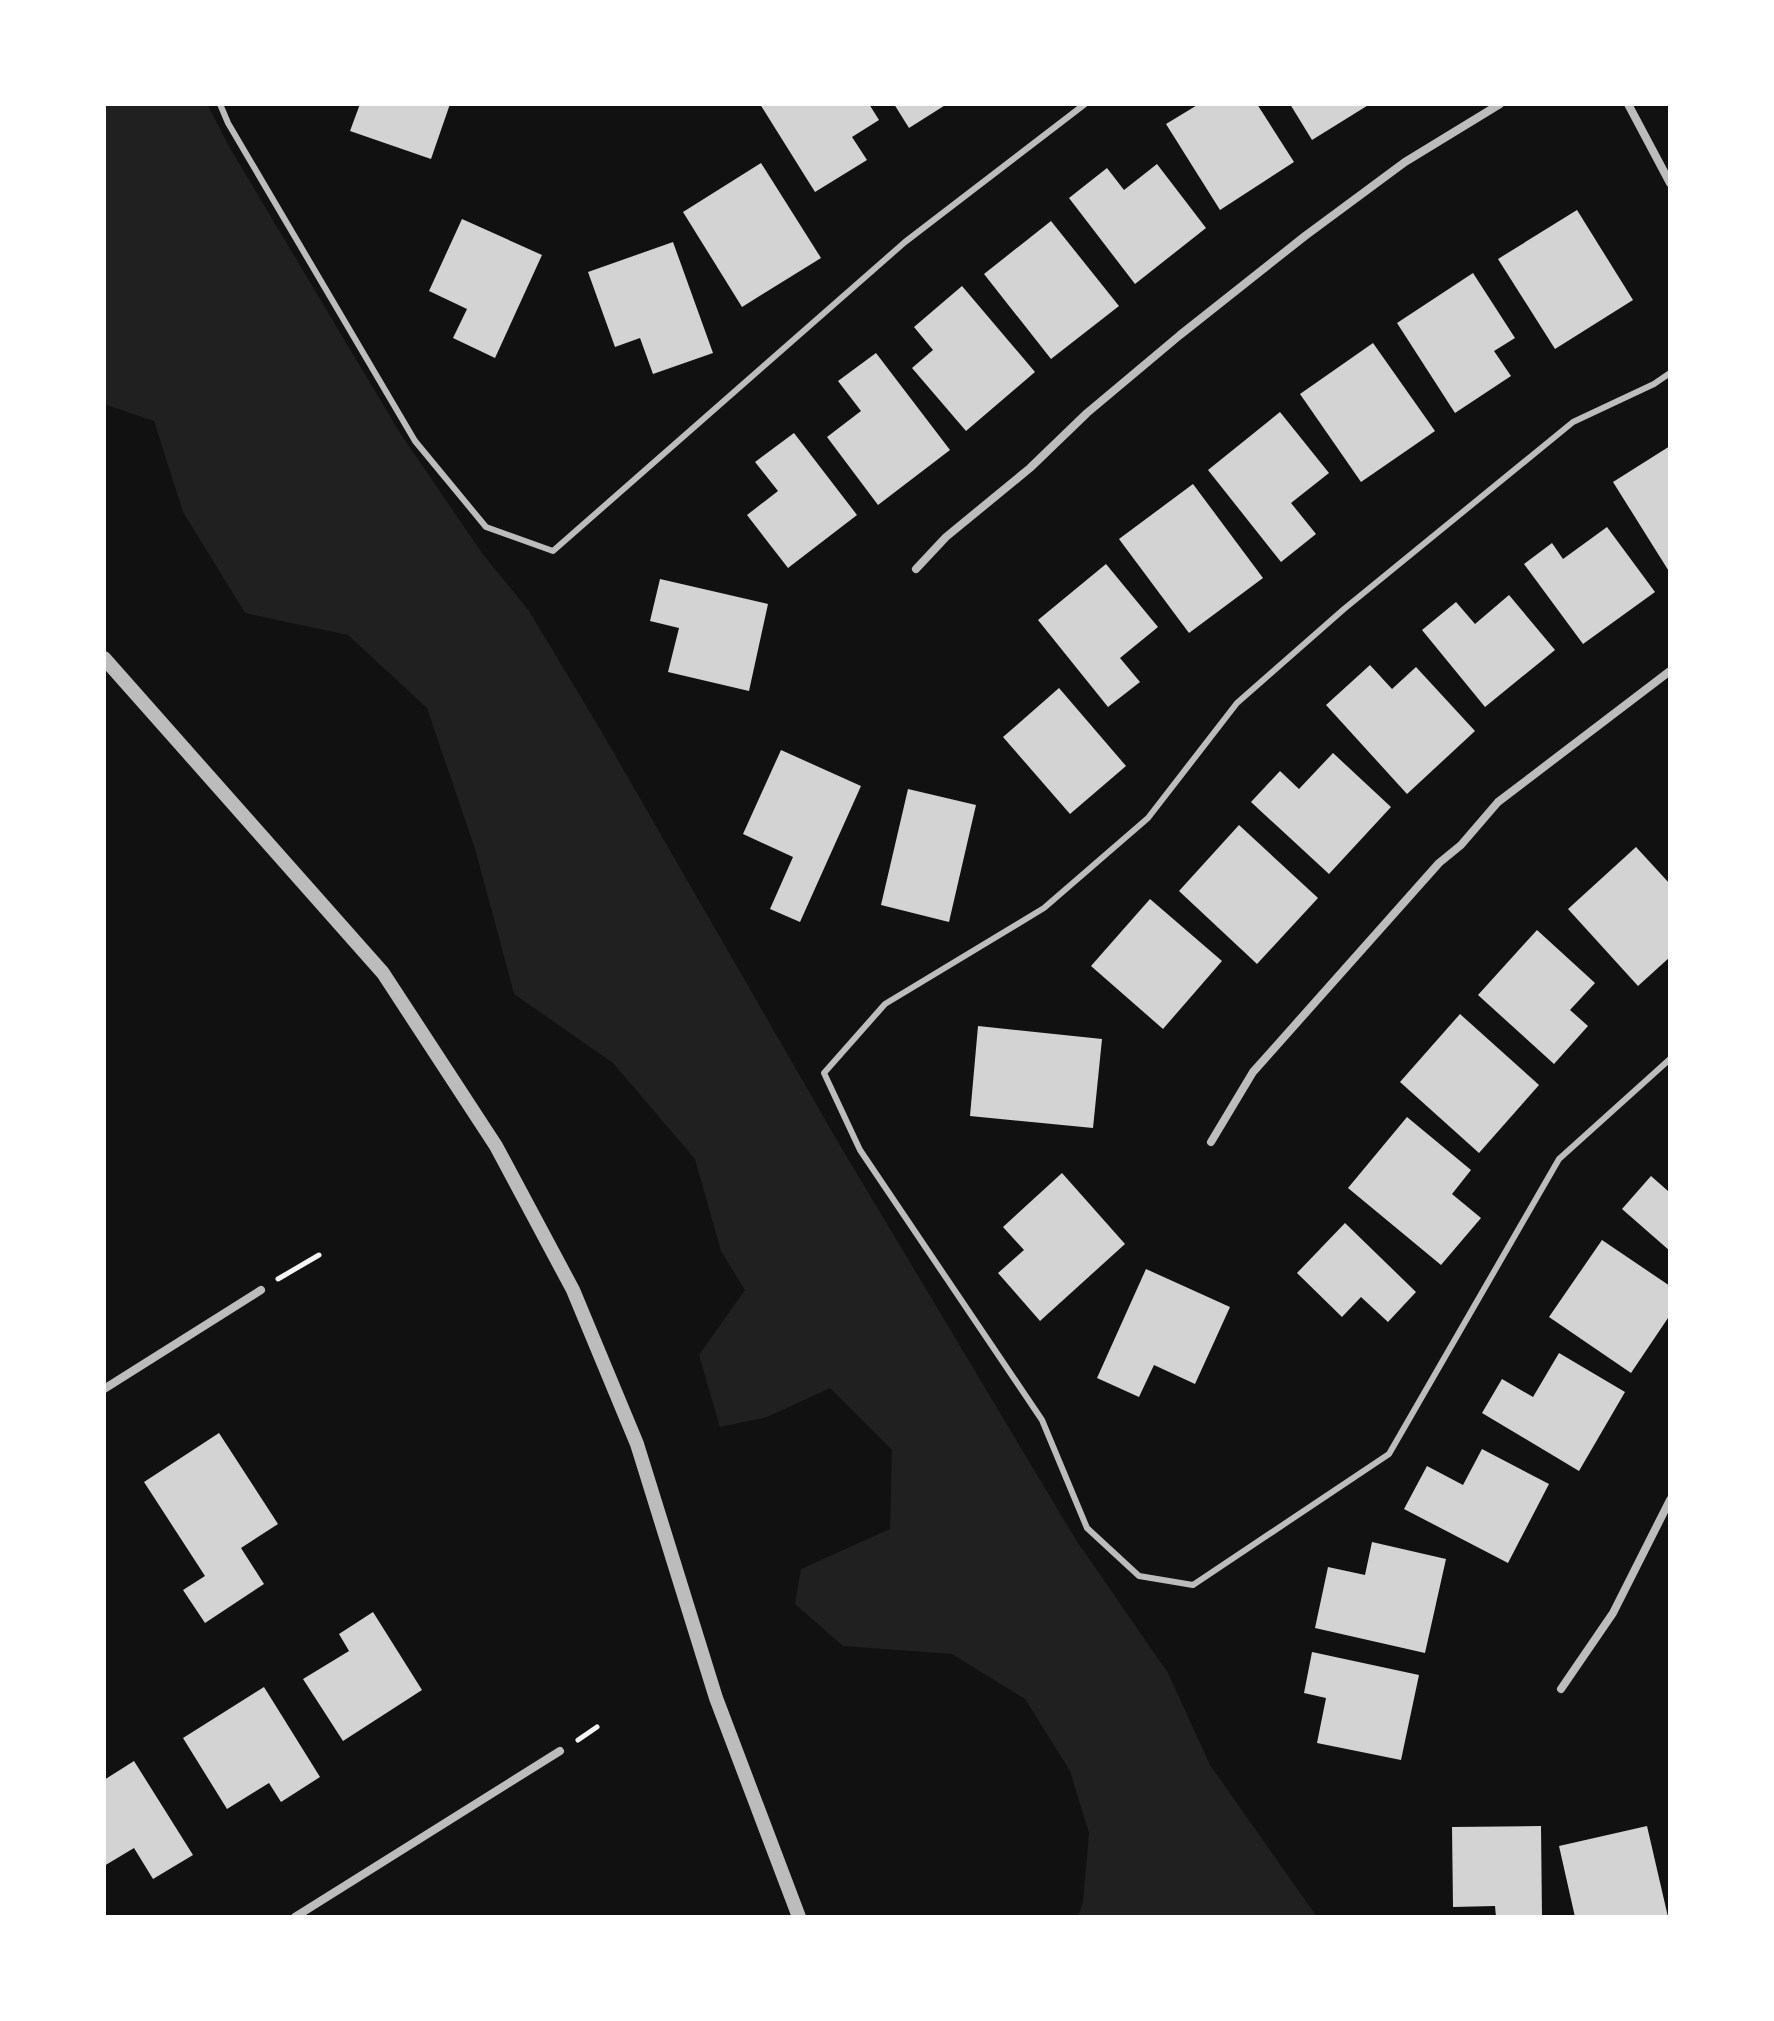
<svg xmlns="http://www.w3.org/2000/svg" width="1774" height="2021" viewBox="0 0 1774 2021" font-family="'Archivo Narrow',sans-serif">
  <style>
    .green { fill: #202020 }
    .building { fill: #d3d3d3 }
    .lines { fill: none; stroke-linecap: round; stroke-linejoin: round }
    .path { stroke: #f5f5f5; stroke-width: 5 }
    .service { stroke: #bcbcbc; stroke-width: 6 }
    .minor { stroke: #bcbcbc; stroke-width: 8 }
    .tertiary { stroke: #bcbcbc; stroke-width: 14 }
  </style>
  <rect width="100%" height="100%" fill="#111"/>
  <!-- green -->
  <path class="green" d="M104 104H207L231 150 400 433 482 553 529 611 600 729 838 1142 1076 1540 1168 1673 1210 1765 1317 1917H1078L1083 1902 1089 1833 1070 1771 1025 1699 952 1654 843 1646 795 1604 801 1569 890 1529 892 1450 830 1388 767 1417 720 1427 699 1355 745 1290 721 1251 695 1159 613 1063 514 994 476 852 427 708 348 635 245 613 183 512 154 421 104 404Z"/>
  <!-- building -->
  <g class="building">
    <path d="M360 104H450L431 159 350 131Z"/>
    <path d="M760 104H869L879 120 852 137 867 160 815 192Z"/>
    <path d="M894 104H947L909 128Z"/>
    <path d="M1199 104H1257L1294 162 1220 210 1166 124Z"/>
    <path d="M1290 104H1370L1312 140Z"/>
    <path d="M761 163 821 258 742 307 683 212Z"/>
    <path d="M1157 164 1206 228 1135 284 1069 198 1107 168 1124 190Z"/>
    <path d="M1577 210 1633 300 1555 349 1498 259Z"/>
    <path d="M462 219 542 255 495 358 453 338 467 309 429 291Z"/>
    <path d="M1051 221 1119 306 1051 359 984 274Z"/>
    <path d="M673 242 713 353 653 374 640 338 615 347 588 272Z"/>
    <path d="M1473 273 1515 338 1494 351 1511 376 1455 413 1397 323Z"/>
    <path d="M962 286 1035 372 966 431 912 368 933 350 914 327Z"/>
    <path d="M1373 343 1435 431 1361 482 1300 394Z"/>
    <path d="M876 353 950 450 878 505 827 437 861 411 838 381Z"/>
    <path d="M1280 412 1329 473 1291 503 1316 534 1281 562 1208 470Z"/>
    <path d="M794 433 857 515 788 568 747 515 778 491 755 462Z"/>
    <path d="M1670 446V573L1613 482Z"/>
    <path d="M1193 484 1263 578 1189 633 1119 539Z"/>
    <path d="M1607 527 1655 592 1583 644 1524 564 1552 543 1563 559Z"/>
    <path d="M1106 564 1158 627 1120 658 1140 682 1108 707 1038 620Z"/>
    <path d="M660 579 768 604 749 691 668 672 679 628 650 621Z"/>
    <path d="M1509 595 1555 650 1485 707 1422 630 1456 602 1475 624Z"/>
    <path d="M1370 665 1392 689 1416 667 1475 731 1407 794 1326 705Z"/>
    <path d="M1059 688 1126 766 1070 814 1003 737Z"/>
    <path d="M781 750 861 786 800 922 770 909 793 857 743 834Z"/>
    <path d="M1333 753 1391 807 1329 874 1251 802 1280 771 1299 789Z"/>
    <path d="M908 789 976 805 949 922 881 905Z"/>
    <path d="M1239 825 1318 898 1257 964 1179 891Z"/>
    <path d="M1636 847 1670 884V957L1638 986 1568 909Z"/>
    <path d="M1150 899 1222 961 1163 1029 1091 966Z"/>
    <path d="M1537 930 1595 983 1570 1010 1588 1026 1554 1064 1478 995Z"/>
    <path d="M1460 1014 1539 1085 1479 1153 1400 1082Z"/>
    <path d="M978 1026 1102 1039 1093 1128 970 1116Z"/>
    <path d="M1407 1117 1471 1170 1452 1194 1481 1218 1441 1265 1348 1188Z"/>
    <path d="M1062 1173 1125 1244 1040 1321 998 1273 1024 1250 1003 1227Z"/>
    <path d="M1651 1176 1668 1191 1670 1189V1251L1622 1209Z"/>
    <path d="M1345 1223 1416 1292 1388 1322 1361 1297 1342 1317 1297 1273Z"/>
    <path d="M1602 1240 1670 1286V1315L1631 1373 1549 1317Z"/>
    <path d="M1146 1269 1230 1307 1195 1384 1154 1365 1139 1397 1097 1378Z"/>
    <path d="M1559 1353 1625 1392 1579 1471 1482 1413 1502 1379 1533 1397Z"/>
    <path d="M219 1433 278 1524 241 1548 264 1584 205 1623 183 1590 205 1576 144 1482Z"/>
    <path d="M1482 1449 1549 1484 1508 1563 1404 1509 1427 1466 1463 1485Z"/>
    <path d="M1372 1542 1446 1559 1425 1653 1315 1628 1328 1567 1365 1575Z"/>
    <path d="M373 1612 422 1690 343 1741 303 1679 349 1651 339 1634Z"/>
    <path d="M1312 1652 1419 1675 1401 1760 1317 1743 1326 1698 1304 1693Z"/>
    <path d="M264 1687 320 1777 281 1802 269 1783 227 1809 183 1738Z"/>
    <path d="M134 1761 193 1855 153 1879 134 1848 104 1866V1780Z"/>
    <path d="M1541 1826 1542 1917H1496L1495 1906 1453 1907 1452 1827Z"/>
    <path d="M1647 1826 1668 1917H1575L1559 1846Z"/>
  </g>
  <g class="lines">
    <!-- path -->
    <g class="path">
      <path d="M278 1279 319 1255"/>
      <path d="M578 1740 597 1727"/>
    </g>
    <!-- service -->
    <g class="service">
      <path d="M220 104 228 123 415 441 486 527 553 551 905 242 1085 104"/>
      <path d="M1670 373 1654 384 1573 422 1344 609 1237 703 1148 818 1044 908 885 1004 824 1073 860 1150 1042 1420 1087 1528 1139 1576 1193 1585 1389 1454 1559 1159 1670 1059"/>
    </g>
    <!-- minor -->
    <g class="minor">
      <path d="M1628 104 1670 183"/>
      <path d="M916 569 946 537 1030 468 1087 413 1180 335 1305 236 1405 162 1500 104"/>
      <path d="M1211 1142 1253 1072 1439 863 1461 845 1498 802 1670 671"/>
      <path d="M104 1389 261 1290"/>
      <path d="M1561 1689 1613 1613 1670 1500"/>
      <path d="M295 1917 560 1751"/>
    </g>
    <!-- tertiary -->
    <path class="tertiary" d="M104 658 383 973 496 1146 573 1290 637 1444 716 1698 799 1917"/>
  </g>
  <!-- border -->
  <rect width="1774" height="2021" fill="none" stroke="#ffffff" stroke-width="212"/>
</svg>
